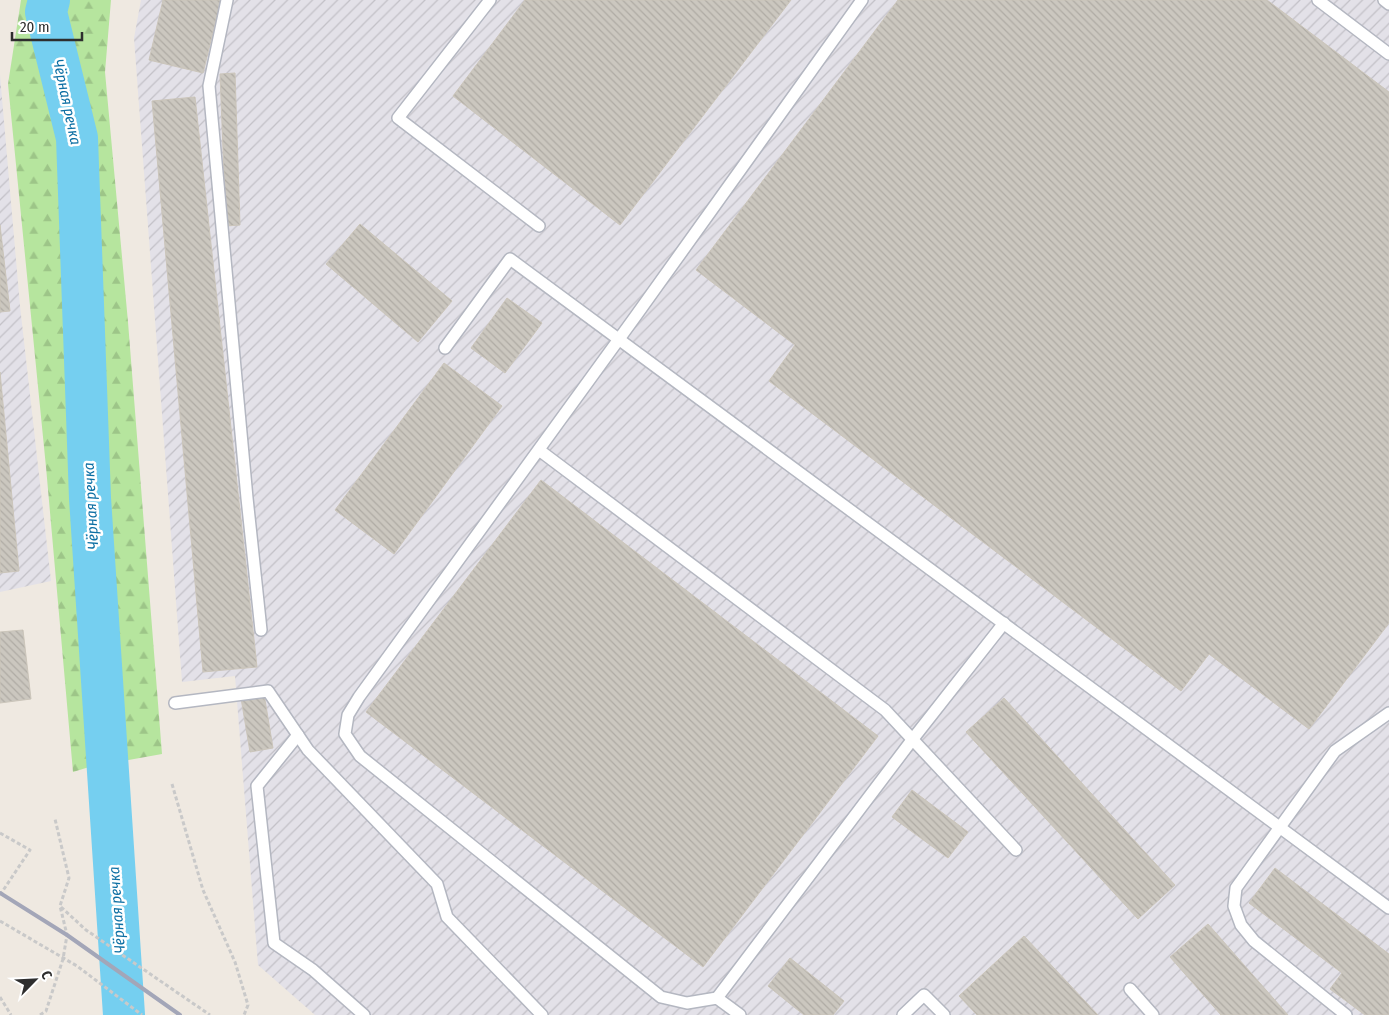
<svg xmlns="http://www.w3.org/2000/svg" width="1389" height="1015" viewBox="0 0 1389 1015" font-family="'Fira Sans Condensed',sans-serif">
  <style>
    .industrial { fill: url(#industrial-furrows) }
    .forest { fill: url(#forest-firs) }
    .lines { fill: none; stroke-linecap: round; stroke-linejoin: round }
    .river { stroke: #75cff0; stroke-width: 42 }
    .building { fill: url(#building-back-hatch); stroke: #cbc5ba }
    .service-casing { stroke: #b4b7c1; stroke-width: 14 }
    .path { stroke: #c9c9c9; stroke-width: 3; stroke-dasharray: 4 2.5; stroke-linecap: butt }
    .service { stroke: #fff; stroke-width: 11 }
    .rail { stroke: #a3a6b8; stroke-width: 4 }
    .labels { text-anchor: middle; stroke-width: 5; stroke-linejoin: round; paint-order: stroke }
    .water-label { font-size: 15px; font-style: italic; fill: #0d6fa3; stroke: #fff }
  </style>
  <defs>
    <pattern id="industrial-furrows" width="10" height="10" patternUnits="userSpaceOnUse" patternTransform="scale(1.25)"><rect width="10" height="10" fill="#e3e1e8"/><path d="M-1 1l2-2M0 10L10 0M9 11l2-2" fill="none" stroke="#c3c1c7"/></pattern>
    <pattern id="forest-firs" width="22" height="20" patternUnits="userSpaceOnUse" patternTransform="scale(1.25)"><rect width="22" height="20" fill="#b6e59e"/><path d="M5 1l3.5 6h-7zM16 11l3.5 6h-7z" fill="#9dc588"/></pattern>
    <pattern id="building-back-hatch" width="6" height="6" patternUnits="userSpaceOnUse" patternTransform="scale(1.25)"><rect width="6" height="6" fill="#cbc7bf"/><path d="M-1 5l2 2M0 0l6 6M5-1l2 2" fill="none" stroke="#afaba4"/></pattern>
  </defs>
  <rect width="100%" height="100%" fill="#efe9e1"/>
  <!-- industrial -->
  <g class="industrial">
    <path d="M141 0H1389V1015H315L258 965 235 676 182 682 134 38Z"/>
    <path d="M0 75 20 306 51 581 0 592Z"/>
  </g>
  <!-- forest -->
  <g class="forest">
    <path d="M21 0H40L37 12 68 138 99 764 73 772 46 467 8 84Z"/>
    <path d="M65 0H111L105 72 128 322 162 754 123 761 88 123 62 15Z"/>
  </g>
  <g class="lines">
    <!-- river -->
    <path class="river" d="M49 0 46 12 77 138 90 498 124 1015"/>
  </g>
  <!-- building -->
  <g class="building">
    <path d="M163 0H221L203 73 149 60Z"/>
    <path d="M525 0H791L620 225 453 96Z"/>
    <path d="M898 0H1267L1389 92V623L1309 729 1209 654 1181 691 769 381 795 345 696 270Z"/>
    <path d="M235 73 240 225 226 226 220 74Z"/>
    <path d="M195 97 257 667 203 672 152 101Z"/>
    <path d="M360 224 452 301 418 342 326 264Z"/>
    <path d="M0 225 10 311 0 312Z"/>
    <path d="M507 298 542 323 505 373 471 348Z"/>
    <path d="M444 363 502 406 394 554 335 510Z"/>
    <path d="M0 372 19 571 0 573Z"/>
    <path d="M541 480 878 736 703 967 366 712Z"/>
    <path d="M23 630 31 699 0 703V632Z"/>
    <path d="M264 694 273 748 250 752 241 698Z"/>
    <path d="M1004 698 1175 885 1138 919 966 732Z"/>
    <path d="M912 790 968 832 948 858 892 817Z"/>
    <path d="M1275 868 1389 954V1015H1365L1330 989 1342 973 1249 903Z"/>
    <path d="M1208 924 1288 1015H1221L1170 957Z"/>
    <path d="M1024 936 1098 1015H977L959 996Z"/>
    <path d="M790 958 844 1001 833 1015H804L768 986Z"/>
  </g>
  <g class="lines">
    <defs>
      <g id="service">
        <path d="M227 0 209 86 247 498 261 630"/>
        <path d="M490 0 398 118 539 226"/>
        <path d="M1318 0 1389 54"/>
        <path d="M1384 0 1389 4"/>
        <path d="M445 348 510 259 1389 908"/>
        <path d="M539 450 885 710 1016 850"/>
        <path d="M175 703 268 691 308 750 437 884 447 917 542 1015"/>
        <path d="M298 735 257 786 274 943 313 970 364 1015"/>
        <path d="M1130 989 1153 1015"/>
        <path d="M717 998 912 740 1004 623"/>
        <path d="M740 1015 717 998 687 1003 661 997 360 756 345 734 348 715 359 697 635 317 862 0"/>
        <path d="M903 1015 924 995 944 1015"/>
        <path d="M1346 1015 1254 941 1241 925 1234 906 1236 888 1335 751 1389 713"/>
      </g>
    </defs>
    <!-- service casing -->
    <use href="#service" class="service-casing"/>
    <!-- path -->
    <g class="path">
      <path d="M172 784 203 890 235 962 248 1005 244 1015"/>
      <path d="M0 833 30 850 0 895"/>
      <path d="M61 907 86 930 210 1015"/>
      <path d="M0 921 77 966 142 1015"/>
      <path d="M0 997 11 1015"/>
      <path d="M40 1015 46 1011 63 959 67 935 60 906 69 878 55 819"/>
    </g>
    <!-- service -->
    <use href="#service" class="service"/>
    <!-- rail -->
    <path class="rail" d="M0 893 67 935 180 1015"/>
  </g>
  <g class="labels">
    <!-- water labels -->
    <g class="water-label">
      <text transform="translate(67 102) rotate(78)" y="5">Чёрная речка</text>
      <text transform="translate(91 506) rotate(-93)" y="5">Чёрная речка</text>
      <text transform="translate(117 910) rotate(-94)" y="5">Чёрная речка</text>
    </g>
  </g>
  <!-- north arrow -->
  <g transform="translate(35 980) rotate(66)" stroke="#ffffff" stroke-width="4" paint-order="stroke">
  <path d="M0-4L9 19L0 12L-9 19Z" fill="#2e2e2e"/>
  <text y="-8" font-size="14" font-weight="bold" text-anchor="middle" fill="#2e2e2e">С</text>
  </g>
  <!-- scale -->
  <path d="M12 32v8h70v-8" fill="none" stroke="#2e2e2e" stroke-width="2.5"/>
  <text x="20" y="32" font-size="15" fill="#2e2e2e" stroke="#ffffff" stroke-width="4" paint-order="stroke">20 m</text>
</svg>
